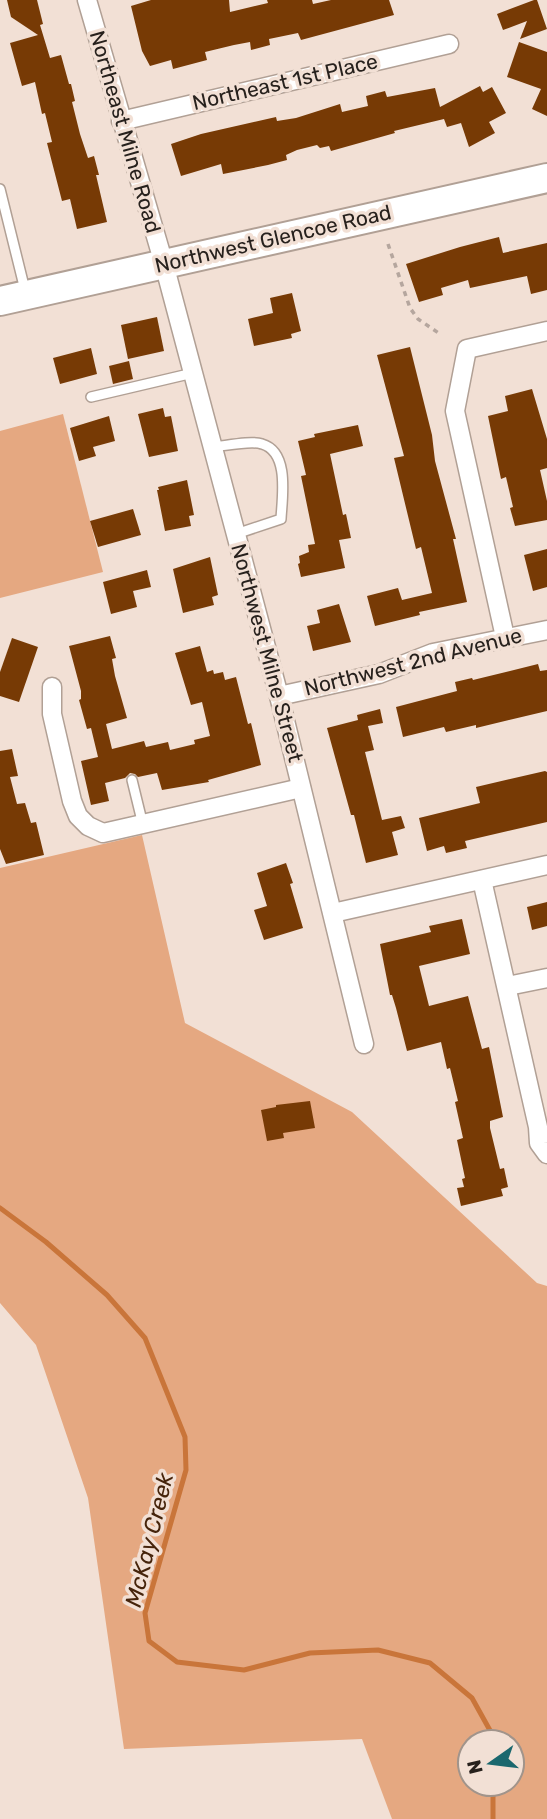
<svg xmlns="http://www.w3.org/2000/svg" width="547" height="1819" viewBox="0 0 547 1819" font-family="Rubik,sans-serif">
  <style>
    .green { fill: #e5a881; fill-rule: evenodd }
    .lines { fill: none; stroke-linecap: round; stroke-linejoin: round }
    .stream { stroke: #c9753a; stroke-width: 5 }
    .building { fill: #773a05 }
    .service-casing { stroke: #b1a095; stroke-width: 12 }
    .minor-casing { stroke: #b1a095; stroke-width: 21 }
    .primary-casing { stroke: #b1a095; stroke-width: 32 }
    .path { stroke: #b5a69e; stroke-width: 3.5; stroke-dasharray: 5 5; stroke-linecap: butt }
    .service { stroke: #fff; stroke-width: 9 }
    .minor { stroke: #fff; stroke-width: 18 }
    .primary { stroke: #fff; stroke-width: 28 }
    .labels { text-anchor: middle; stroke-width: 7; stroke-linejoin: round; paint-order: stroke }
    .street-label { font-size: 21px; fill: #27211d; stroke: #f2e0d5 }
    .water-label { font-size: 23px; font-style: italic; fill: #46240b; stroke: #f2e0d5 }
  </style>
  <rect width="100%" height="100%" fill="#f2e0d5"/>
  <!-- green -->
  <g class="green">
    <path d="M63 414 103 572 0 598V431Z"/>
    <path d="M142 835 185 1023 352 1112 537 1283 547 1286V1819H392L362 1739 124 1749 88 1498 36 1345 0 1303V868ZM470 1742H512V1784H470Z"/>
  </g>
  <g class="lines">
    <!-- stream -->
    <g class="stream">
      <path d="M0 1208 46 1242 107 1295 145 1338 185 1437 186 1470 145 1613 149 1641 177 1662 244 1670 310 1653 378 1650 430 1663 472 1698 492 1734V1742"/>
      <path d="M493 1784V1819"/>
    </g>
  </g>
  <!-- building -->
  <g class="building">
    <path d="M7 0H37L43 24 40 25 50 58 61 55 69 84H71L75 101 72 102 80 134 88 158 94 156 99 175H96L107 222 77 229 70 199 62 201 47 143 52 142 45 113 42 114 35 82 22 86 10 43 38 35 11 17Z"/>
    <path d="M151 0H229L230 12 268 3 267 0H312L313 4 331 0H389L394 15 301 40 298 33 269 39 270 45 251 50 250 42 234 45 205 52 207 60 173 69 171 60 150 66 142 51 131 6Z"/>
    <path d="M534 0H537L547 29 520 39 527 21 503 30 497 14Z"/>
    <path d="M519 42 547 52V116L532 109 541 89 507 77Z"/>
    <path d="M480 86 483 92 492 87 506 113 489 122 495 133 469 147 461 123 447 127 444 119 394 131 395 133 331 151 329 146 320 148 317 145 297 150 286 155 287 160 268 165 223 174 221 164 181 176 171 144 201 134 276 117 277 121 296 118 340 104 342 112 368 106 366 96 385 91 387 97 435 88 440 107Z"/>
    <path d="M499 237 503 253 547 243V290L531 294 527 276 470 288 468 280 441 288 443 295 419 302 406 264 460 247Z"/>
    <path d="M292 293 301 331 291 334 292 338 254 346 248 319 273 313 270 298Z"/>
    <path d="M157 317 164 351 128 359 121 325Z"/>
    <path d="M410 347 432 435 435 461 456 539H453L467 602 419 612 420 615 375 626 367 596 398 588 402 600 432 593 421 547 416 549 394 458 404 456 377 355Z"/>
    <path d="M91 348 97 374 60 384 53 358Z"/>
    <path d="M129 361 133 379 113 384 109 366Z"/>
    <path d="M532 389 547 439V468L540 470 547 501V520L515 526 510 508 513 507 506 477 501 479 488 416 508 411 505 396Z"/>
    <path d="M163 408 165 417 171 416 178 451 149 457 138 414Z"/>
    <path d="M109 416 115 441 93 447 96 456 79 461 70 428Z"/>
    <path d="M358 425 363 446 330 454 343 515 346 514 351 538 339 540 345 568 301 577 298 564 300 563 299 556 309 552 308 545 315 544 301 476 306 475 298 441 315 437 314 434Z"/>
    <path d="M187 480 194 515 189 516 191 526 165 531 157 490H159L158 487Z"/>
    <path d="M133 509 141 535 98 547 90 521Z"/>
    <path d="M547 549V587L533 591 524 555Z"/>
    <path d="M210 557 218 595 212 597 214 605 183 613 173 569Z"/>
    <path d="M147 570 151 587 133 591 137 607 111 614 103 582Z"/>
    <path d="M339 604 351 642 313 651 307 626 320 623 317 610Z"/>
    <path d="M110 636 116 658 112 659 115 676 127 718 106 724 112 749 144 741 146 747 168 742 170 750 195 744 194 740 210 736 202 702 191 705 175 653 200 646 207 672 213 670 214 674 223 672 225 680 236 677 248 724 251 723 261 765 208 780 209 782 162 790 157 773 138 777 135 774 130 773 125 778 105 783 109 801 91 805 81 761 98 757 91 728 87 729 79 700 81 699V691L69 646Z"/>
    <path d="M12 638 38 647 19 702 0 696V672Z"/>
    <path d="M538 664 540 671 547 670V711L476 728V725L446 732 444 727 403 737 396 707 457 691 455 682 472 678 473 680Z"/>
    <path d="M380 709 383 723 368 726 374 750 365 752 382 820 401 816 405 828 392 832 398 855 366 863 354 815H351L327 728 358 720 357 715Z"/>
    <path d="M12 749 18 776 10 777 17 804 25 803 31 823 36 822 44 855 6 864 0 849V751Z"/>
    <path d="M545 771 547 772V822L465 841 467 848 446 853 444 846 427 851 419 818 480 803 476 787Z"/>
    <path d="M286 863 293 883 290 884 303 928 264 940 254 910 267 906 257 873Z"/>
    <path d="M547 902V926L532 930 527 907Z"/>
    <path d="M462 919 470 954 419 966 429 1006 468 996 482 1049 489 1047 503 1117 490 1121V1128L500 1169 504 1168 508 1187 501 1189 503 1196 461 1206 457 1188 464 1187 462 1179 465 1178 457 1140 463 1138 455 1102 458 1101 450 1068 447 1069 441 1042 407 1051 396 1008 392 995H390L380 944 431 932 429 926Z"/>
    <path d="M310 1101 315 1128 283 1133 284 1138 267 1141 261 1110 276 1107V1105Z"/>
  </g>
  <g class="lines">
    <defs>
      <g id="service">
        <path d="M0 189 25 290"/>
        <path d="M91 397 193 373"/>
        <path d="M213 447C225 446 251 440 262 444 290 452 282 498 281 519L236 534"/>
        <path d="M132 780 143 825"/>
      </g>
      <g id="minor">
        <path d="M87 0 164 264 279 696 364 1044"/>
        <path d="M121 121 449 44"/>
        <path d="M505 637 455 411 467 349 547 331"/>
        <path d="M52 687V714L72 801 78 816 88 826 103 833 301 788"/>
        <path d="M279 696 379 674 433 653 547 630"/>
        <path d="M482 880 538 1127 539 1143 547 1154"/>
        <path d="M333 913 547 865"/>
        <path d="M508 986 547 978"/>
      </g>
      <path id="primary" d="M0 301 547 178"/>
    </defs>
    <!-- service casing -->
    <use href="#service" class="service-casing"/>
    <!-- minor casing -->
    <use href="#minor" class="minor-casing"/>
    <!-- primary casing -->
    <use href="#primary" class="primary-casing"/>
    <!-- path -->
    <path class="path" d="M388 244 410 308 418 319 440 334"/>
    <!-- service -->
    <use href="#service" class="service"/>
    <!-- minor -->
    <use href="#minor" class="minor"/>
    <!-- primary -->
    <use href="#primary" class="primary"/>
  </g>
  <g class="labels">
    <!-- street labels -->
    <g class="street-label">
      <text transform="translate(285 82) rotate(-13)" y="7">Northeast 1st Place</text>
      <text transform="translate(125 132) rotate(74)" y="7">Northeast Milne Road</text>
      <text transform="translate(273 239) rotate(-13)" y="7">Northwest Glencoe Road</text>
      <text transform="translate(267 653) rotate(75)" y="7">Northwest Milne Street</text>
      <text transform="translate(413 662) rotate(-14)" y="7">Northwest 2nd Avenue</text>
    </g>
    <!-- water labels -->
    <g class="water-label">
      <text transform="translate(149 1540) rotate(-76)" y="8">McKay Creek</text>
    </g>
  </g>
  <!-- north arrow -->
  <g transform="translate(491 1763) rotate(256)"><circle r="33" fill="#f2e0d5" stroke="#a1948b" stroke-width="2"/>
  <path d="M0-5L12 26L0 18L-12 26Z" fill="#1b686e"/>
  <text y="-10" font-size="19" font-weight="bold" text-anchor="middle" fill="#27211d">N</text>
  </g>
</svg>
